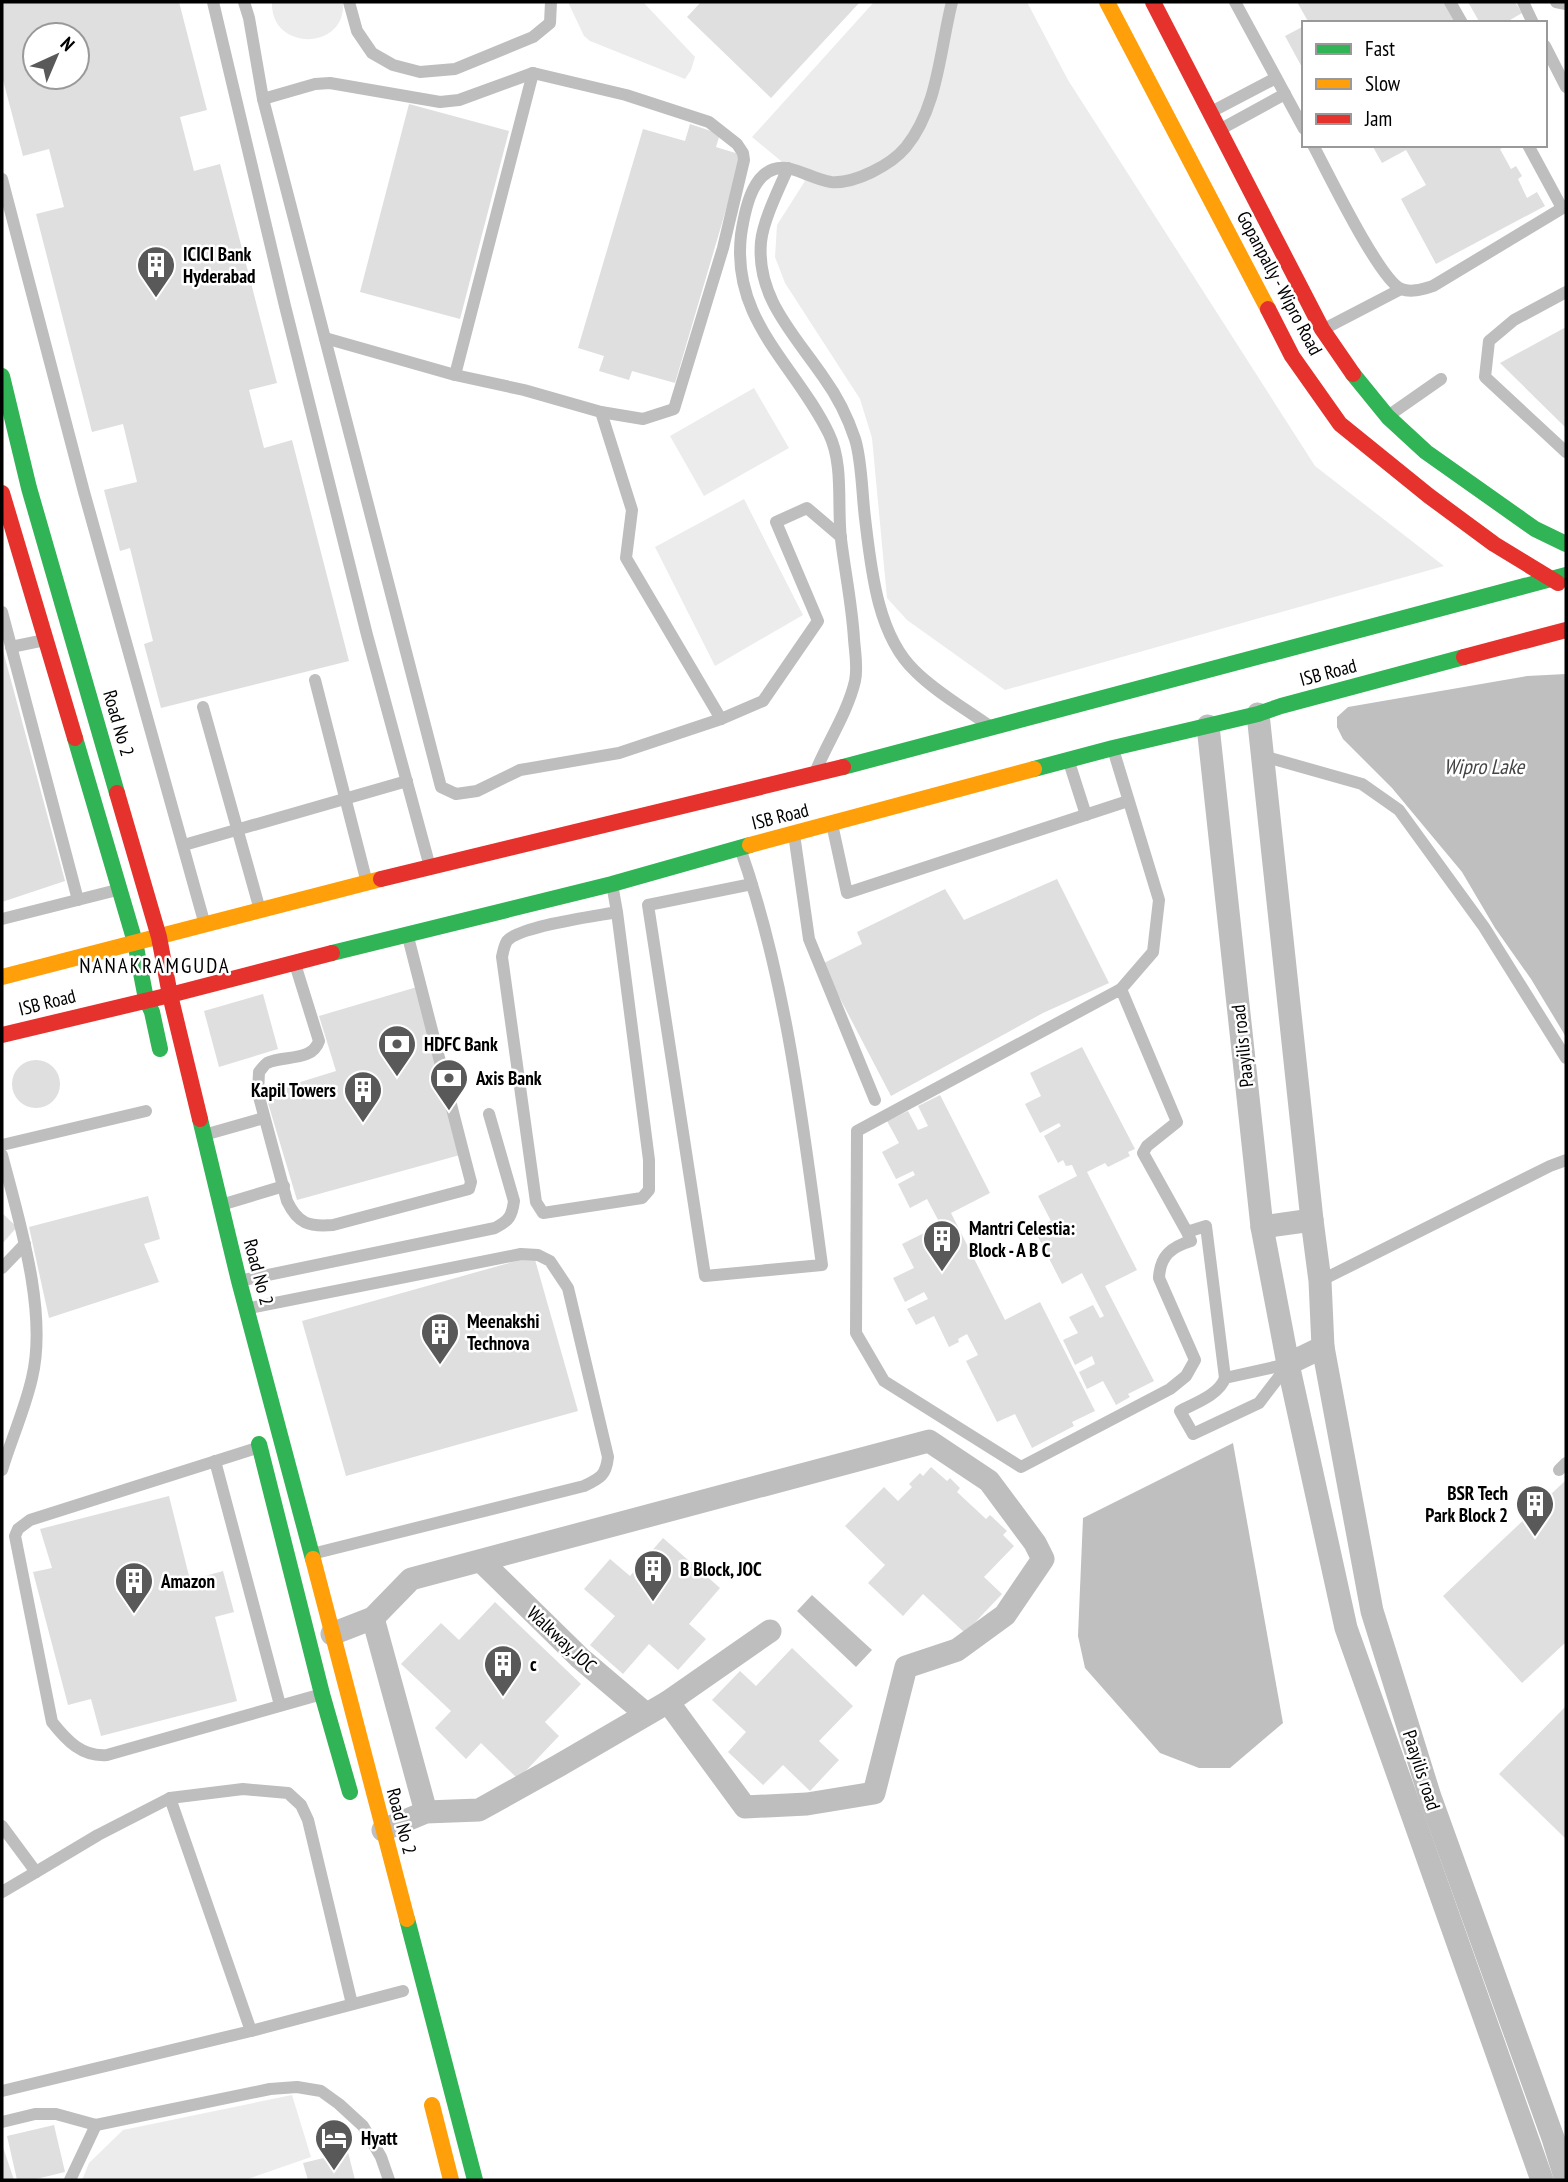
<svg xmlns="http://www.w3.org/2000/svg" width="1568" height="2182" viewBox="0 0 1568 2182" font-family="'PT Sans Narrow',sans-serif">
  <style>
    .green { fill: #ececec }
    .water { fill: #bfbfbf }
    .building { fill: #dfdfdf; fill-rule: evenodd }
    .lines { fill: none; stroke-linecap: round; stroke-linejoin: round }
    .lane { stroke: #bebebe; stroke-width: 12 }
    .street { stroke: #bebebe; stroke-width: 23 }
    .fast { stroke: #30b455; stroke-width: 16 }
    .slow { stroke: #ff9f0a; stroke-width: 16 }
    .jam { stroke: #e5322d; stroke-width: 16 }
    .labels { text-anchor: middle; stroke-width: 5; stroke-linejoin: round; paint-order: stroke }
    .poi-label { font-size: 19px; font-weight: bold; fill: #000; stroke: #fff; text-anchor: start }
    .street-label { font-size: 19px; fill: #000; stroke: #fff }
    .water-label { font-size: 21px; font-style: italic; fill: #444; stroke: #fff }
    .neighbourhood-label { font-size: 21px; letter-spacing: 2px; fill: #000; stroke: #fff }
  </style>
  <rect width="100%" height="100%" fill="#fff"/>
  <!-- green -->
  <g class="green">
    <path d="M272 2H343C347 51 270 52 272 2Z"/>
    <path d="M568 2H643L695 57 691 70 685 79 590 41 584 36Z"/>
    <path d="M874 2H1027L1068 80 1315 466 1444 566 1005 690 907 620 887 598 872 438 860 399 785 283 775 257 777 225 805 181 752 137Z"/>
    <path d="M754 388 789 448 704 496 670 436Z"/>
    <path d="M744 499 803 615 715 666 655 547Z"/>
    <path d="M292 2095 311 2157 245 2180H82L89 2163 123 2130Z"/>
  </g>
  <!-- water -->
  <g class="water">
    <path d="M1566 674V1037L1531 979 1495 928 1462 872 1392 788 1343 739 1337 727V717L1348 707 1527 676Z"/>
    <path d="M1233 1443 1283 1723 1230 1768H1199L1160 1753 1085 1668 1078 1636 1083 1518Z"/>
    <path d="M812 1595 872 1650 856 1667 797 1611Z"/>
  </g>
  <!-- building -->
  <g class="building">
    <path d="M2 2H179L207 110 180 117 194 171 220 164 277 383 249 390 264 448 292 440 349 661 161 708 144 644 153 641 130 548 120 551 104 490 137 482 123 424 92 432 36 214 64 207 49 149 23 156 2 76ZM35 35H77V77H35Z"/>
    <path d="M701 2H860L771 98 687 17Z"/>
    <path d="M1297 2H1448L1459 23H1309Z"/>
    <path d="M1468 2H1515L1522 13 1505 23H1480Z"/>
    <path d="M1304 26V71L1285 36Z"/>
    <path d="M409 104 509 131 460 319 360 292Z"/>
    <path d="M690 124 720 134 716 147 742 155 675 383 632 371 629 380 599 371 604 356 578 348 643 129 685 141Z"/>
    <path d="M1372 145H1508L1500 149 1511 169 1516 166 1522 176 1518 179 1527 198 1537 192 1545 206 1436 264 1401 199 1426 185 1406 150 1382 163Z"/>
    <path d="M1566 327V428L1500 363Z"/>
    <path d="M2 647 65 881 2 902Z"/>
    <path d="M1057 879 1109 983 1043 1013 891 1096 822 964 862 944 857 932 945 889 964 920Z"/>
    <path d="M417 987 460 1155 297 1200 265 1093 336 1071 319 1016Z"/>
    <path d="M263 994 278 1049 219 1067 204 1011Z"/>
    <path d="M1082 1047 1135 1149 1128 1152 1130 1156 1108 1167 1105 1163 1087 1172 1137 1270 1105 1286 1154 1381 1128 1394 1130 1397 1116 1405 1103 1381 1087 1389 1079 1372 1095 1364 1092 1356 1075 1365 1063 1340 1078 1333 1069 1317 1093 1305 1100 1318 1104 1316 1082 1273 1062 1284 1034 1229 1051 1221 1038 1196 1077 1176 1072 1165 1066 1166 1063 1160 1058 1163 1044 1136 1061 1126 1059 1123 1040 1133 1025 1104 1041 1096 1030 1073Z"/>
    <circle cx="36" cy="1084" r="24"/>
    <path d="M940 1095 990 1193 951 1213 1005 1320 1040 1302 1095 1411 1072 1422 1074 1426 1032 1448 1015 1414 997 1422 966 1361 978 1355 967 1334 958 1339 959 1342 949 1347 934 1316 916 1325 907 1309 928 1299 924 1292 905 1302 893 1278 914 1268 902 1244 932 1229 944 1253 953 1248 927 1199 910 1208 898 1184 915 1175 913 1171 896 1179 882 1152 899 1143 887 1121 908 1111 918 1130 928 1126 918 1106Z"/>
    <path d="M148 1196 160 1239 144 1244 159 1282 49 1318 29 1227Z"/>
    <path d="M2 1213 17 1227 2 1244Z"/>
    <path d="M534 1256 578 1411 346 1476 302 1321Z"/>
    <path d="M931 1467 947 1481 950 1478 960 1488 957 1492 986 1519 990 1515 1007 1531 1003 1535 1014 1546 984 1577 1002 1594 965 1633 923 1594 903 1616 868 1583 885 1565 845 1526 884 1487 898 1501 912 1487 909 1484 920 1473 923 1476Z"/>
    <path d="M1566 1480V1642L1522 1683 1443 1596Z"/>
    <path d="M169 1496 190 1580 223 1571 234 1612 215 1617 237 1701 101 1736 91 1699 68 1705 33 1572 52 1568 40 1529Z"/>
    <path d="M663 1538 720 1588 689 1624 706 1639 678 1670 649 1644 623 1674 590 1645 615 1616 584 1589 610 1559 630 1576Z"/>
    <path d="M495 1602 581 1684 545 1722 559 1736 518 1779 481 1743 466 1759 435 1728 451 1711 401 1664 441 1623 459 1640Z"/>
    <path d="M792 1648 853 1706 819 1741 839 1760 810 1791 783 1765 763 1785 728 1752 746 1732 712 1700 740 1671 756 1686Z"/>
    <path d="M1566 1706V1839L1499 1774Z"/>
    <path d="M54 2125 65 2172 32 2180H17L7 2136Z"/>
    <path d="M2 2144 14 2180H2Z"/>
    <path d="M348 2152 355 2180H308L303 2163Z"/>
  </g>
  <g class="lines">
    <!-- lane -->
    <g class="lane">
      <path d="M213 2 285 306 367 635 430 867"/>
      <path d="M244 2 249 18 263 99 441 787 456 794 477 791 520 770 619 753 721 719 763 701 818 621 776 522 807 508 841 537"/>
      <path d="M349 2 357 31 372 53 393 65 420 72 455 69 533 37 550 23 551 2"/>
      <path d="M1235 2 1304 129"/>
      <path d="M1450 2 1462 23"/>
      <path d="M1523 2 1533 23"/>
      <path d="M1556 2 1566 4"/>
      <path d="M1545 46 1566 87"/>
      <path d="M263 99 315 84 330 83 440 102 459 100 533 73"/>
      <path d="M1211 112 1276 78"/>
      <path d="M1221 129 1285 94"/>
      <path d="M1313 145C1327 171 1379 279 1401 289 1412 293 1423 289 1433 286L1566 206"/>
      <path d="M1528 145 1562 208"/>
      <path d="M788 168C779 188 763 221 761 242 756 298 795 335 824 378 837 396 848 418 855 439 862 461 862 495 865 518 871 568 877 635 915 671 936 692 964 708 988 725"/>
      <path d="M2 179 84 492 205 925"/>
      <path d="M1566 292 1514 320 1489 341 1485 377 1566 452"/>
      <path d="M1324 329 1401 289"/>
      <path d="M325 338 455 375 524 390 601 412 632 510 626 558 721 719"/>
      <path d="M455 375 533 73 626 95 709 122 737 144 743 153 744 160 723 248 674 409 643 419 601 412"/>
      <path d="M1388 416 1441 379"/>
      <path d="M2 612 78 900"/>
      <path d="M11 647 45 640"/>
      <path d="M315 680 367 883"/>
      <path d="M203 707 260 910"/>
      <path d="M1113 749 1159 900 1153 952 1121 989"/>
      <path d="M1263 756 1362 784 1399 810 1484 927 1566 1058"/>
      <path d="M1069 762 1086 815"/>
      <path d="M817 768C829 740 848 711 855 681 858 667 855 653 854 639 852 605 845 572 841 539 837 506 844 465 829 434 796 365 731 321 741 235 745 208 754 160 791 169 804 172 817 180 831 182 855 184 891 165 906 147 938 108 940 49 952 2"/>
      <path d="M832 824 847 893 1128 801"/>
      <path d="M794 834 809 939 875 1100"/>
      <path d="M184 845 407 781"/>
      <path d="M740 848C787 981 803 1126 822 1265L705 1276 648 905 752 884"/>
      <path d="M612 884 617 912C596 916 519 926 507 941 504 946 503 952 502 957L536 1202 543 1213 642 1198 649 1190V1160L617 912"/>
      <path d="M2 919 117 890"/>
      <path d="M295 964 319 1041C312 1062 284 1055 267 1063 265 1064 261 1070 259 1072L258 1093 287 1201C298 1224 309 1227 333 1225L469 1189 471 1182 465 1159 407 933"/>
      <path d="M204 1135 264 1118"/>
      <path d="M2 1145 146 1111"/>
      <path d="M2 1155C19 1220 48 1312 32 1378 25 1409 11 1440 2 1470"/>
      <path d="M221 1205 284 1186"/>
      <path d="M1187 1232 1191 1241C1171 1247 1160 1256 1159 1278L1195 1360 1186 1376 1170 1389 1021 1467 884 1381 856 1333 857 1131 1121 989 1177 1122 1147 1146 1143 1153 1187 1232 1206 1226 1225 1378C1219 1395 1195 1403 1180 1411L1193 1434 1259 1403 1288 1365"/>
      <path d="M2 1268 25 1244"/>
      <path d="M239 1281 495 1228C509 1221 512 1216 514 1201L489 1114"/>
      <path d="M1320 1281 1550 1166 1566 1160"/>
      <path d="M250 1308 521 1254 538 1255 550 1261 568 1288 608 1457C606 1475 601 1478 584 1486L312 1554"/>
      <path d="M1225 1378 1288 1364"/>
      <path d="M260 1447 30 1520 18 1529 15 1536 52 1722C67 1741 82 1757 107 1755L322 1694"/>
      <path d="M215 1461 280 1705"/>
      <path d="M1559 1470 1566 1463"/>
      <path d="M170 1798 251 2031"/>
      <path d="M2 1826 36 1872 2 1892"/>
      <path d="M36 1872 98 1835 170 1798 243 1789 288 1793 301 1805 308 1820 352 2004"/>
      <path d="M2 2091 251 2031 403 1991"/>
      <path d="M2 2122 35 2114H56L96 2125 270 2089 297 2087 321 2091 339 2104 363 2126 381 2157 389 2180"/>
      <path d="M70 2180 96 2125"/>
    </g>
    <!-- street -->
    <g class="street">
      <path d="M1208 726 1262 1227 1288 1364 1323 1347 1320 1281 1312 1220 1258 714"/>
      <path d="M1262 1227 1312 1220"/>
      <path d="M1323 1347 1372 1611 1430 1797 1553 2138 1566 2180"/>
      <path d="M1288 1364 1346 1628 1542 2180"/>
      <path d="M481 1561 580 1658 646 1714"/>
      <path d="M373 1618 426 1812"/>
      <path d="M332 1634 373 1618 411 1579 929 1441 989 1481 1035 1543 1043 1559 1005 1615 957 1650 906 1667 874 1793 807 1804 745 1807 668 1702 558 1766 479 1810 426 1812 383 1830"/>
      <path d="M668 1702 770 1631"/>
    </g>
    <!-- fast -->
    <g class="fast">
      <path d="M1353 374 1388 417 1426 452 1535 529 1566 544"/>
      <path d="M2 376 29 488 117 793"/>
      <path d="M75 738 135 942 146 999 152 1012 160 1049"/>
      <path d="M843 767 1566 575"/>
      <path d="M1034 769 1113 748 1258 714 1281 706 1464 657"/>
      <path d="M332 953 612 884 750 845"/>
      <path d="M200 1119 239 1281 313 1559"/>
      <path d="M259 1444 322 1694 350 1792"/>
      <path d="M407 1919 475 2180"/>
    </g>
    <!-- slow -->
    <g class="slow">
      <path d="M1107 2 1268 309"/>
      <path d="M750 845 1034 769"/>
      <path d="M2 977 381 879"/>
      <path d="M313 1559 407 1919"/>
      <path d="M432 2105 451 2180"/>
    </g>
    <!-- jam -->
    <g class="jam">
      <path d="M1153 2 1322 329 1353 374"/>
      <path d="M1268 309 1292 356 1340 424 1429 496 1494 544 1558 583"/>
      <path d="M2 493 75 738"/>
      <path d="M1464 657 1566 630"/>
      <path d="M117 793 159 937 170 995 200 1119"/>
      <path d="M381 879 843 767"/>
      <path d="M2 1035 170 995 332 953"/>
    </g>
  </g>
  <!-- icons -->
  <defs>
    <symbol id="building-pin" viewBox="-11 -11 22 30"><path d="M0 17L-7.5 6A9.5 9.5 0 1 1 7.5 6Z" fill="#595959" stroke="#fff"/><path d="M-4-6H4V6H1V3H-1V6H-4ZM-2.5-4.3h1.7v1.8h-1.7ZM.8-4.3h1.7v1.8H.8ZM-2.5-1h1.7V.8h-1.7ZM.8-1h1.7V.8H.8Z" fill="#fff"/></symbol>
    <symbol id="bank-pin" viewBox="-11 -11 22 30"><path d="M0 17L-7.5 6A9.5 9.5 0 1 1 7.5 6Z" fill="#595959" stroke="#fff"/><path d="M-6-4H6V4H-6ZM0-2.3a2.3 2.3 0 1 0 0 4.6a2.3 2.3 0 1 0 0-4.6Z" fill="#fff"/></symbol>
    <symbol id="hotel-pin" viewBox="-11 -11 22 30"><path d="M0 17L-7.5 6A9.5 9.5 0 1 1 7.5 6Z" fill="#595959" stroke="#fff"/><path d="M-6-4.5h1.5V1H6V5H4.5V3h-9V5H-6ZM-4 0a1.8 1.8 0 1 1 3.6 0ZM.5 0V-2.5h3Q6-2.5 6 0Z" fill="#fff"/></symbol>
  </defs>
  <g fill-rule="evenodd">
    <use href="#building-pin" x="134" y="243" width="44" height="60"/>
    <use href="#bank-pin" x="375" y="1022" width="44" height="60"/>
    <use href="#bank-pin" x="427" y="1056" width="44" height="60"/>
    <use href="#building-pin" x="341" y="1068" width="44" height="60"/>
    <use href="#building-pin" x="920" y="1217" width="44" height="60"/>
    <use href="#building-pin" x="418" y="1310" width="44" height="60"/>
    <use href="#building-pin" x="1513" y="1482" width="44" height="60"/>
    <use href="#building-pin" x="631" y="1547" width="44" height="60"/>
    <use href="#building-pin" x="112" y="1559" width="44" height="60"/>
    <use href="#building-pin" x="481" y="1642" width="44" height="60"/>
    <use href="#hotel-pin" x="312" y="2116" width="44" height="60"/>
  </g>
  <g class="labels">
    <!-- poi labels -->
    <g class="poi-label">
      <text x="183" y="261">ICICI Bank<tspan x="183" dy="22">Hyderabad</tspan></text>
      <text x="424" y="1051">HDFC Bank</text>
      <text x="476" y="1085">Axis Bank</text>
      <text x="336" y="1097" text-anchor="end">Kapil Towers</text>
      <text x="969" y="1235">Mantri Celestia:<tspan x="969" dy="22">Block - A B C</tspan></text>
      <text x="467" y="1328">Meenakshi<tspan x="467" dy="22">Technova</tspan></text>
      <text x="1508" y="1500" text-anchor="end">BSR Tech<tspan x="1508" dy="22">Park Block 2</tspan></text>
      <text x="680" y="1576">B Block, JOC</text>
      <text x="161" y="1588">Amazon</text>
      <text x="530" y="1671">c</text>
      <text x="361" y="2145">Hyatt</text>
    </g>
    <!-- street labels -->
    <g class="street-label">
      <text transform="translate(1280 283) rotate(62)" y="7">Gopanpally - Wipro Road</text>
      <text transform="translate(1328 672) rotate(-15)" y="7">ISB Road</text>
      <text transform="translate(119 723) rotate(74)" y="7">Road No 2</text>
      <text transform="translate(780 816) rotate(-14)" y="7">ISB Road</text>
      <text transform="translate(47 1002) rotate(-14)" y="7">ISB Road</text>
      <text transform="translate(1242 1046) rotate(-96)" y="7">Paayilis road</text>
      <text transform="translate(259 1272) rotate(75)" y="7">Road No 2</text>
      <text transform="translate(562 1639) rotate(43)" y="7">Walkway, JOC</text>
      <text transform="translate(1422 1770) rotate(72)" y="7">Paayilis road</text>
      <text transform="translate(402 1821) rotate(75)" y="7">Road No 2</text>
    </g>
    <!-- water labels -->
    <g class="water-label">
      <text x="1484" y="774">Wipro Lake</text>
    </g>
    <!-- neighbourhood labels -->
    <g class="neighbourhood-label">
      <text x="155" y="973">NANAKRAMGUDA</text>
    </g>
  </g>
  <!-- border -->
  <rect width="1568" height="2182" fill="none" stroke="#000000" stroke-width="7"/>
  <!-- legend -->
  <rect x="1302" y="21" width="245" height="126" fill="#ffffff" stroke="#999999" stroke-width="2"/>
  <rect x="1316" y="44" width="35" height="10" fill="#30b455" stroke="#999999" stroke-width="2"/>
  <text x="1365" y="56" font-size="21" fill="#000000">Fast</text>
  <rect x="1316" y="79" width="35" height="10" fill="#ff9f0a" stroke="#999999" stroke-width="2"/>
  <text x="1365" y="91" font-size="21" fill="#000000">Slow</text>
  <rect x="1316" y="114" width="35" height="10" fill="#e5322d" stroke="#999999" stroke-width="2"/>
  <text x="1365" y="126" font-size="21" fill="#000000">Jam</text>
  <!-- north arrow -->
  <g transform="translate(56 56) rotate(44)"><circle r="33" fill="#ffffff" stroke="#999999" stroke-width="2"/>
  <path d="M0-5L12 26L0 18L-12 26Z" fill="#595959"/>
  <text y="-10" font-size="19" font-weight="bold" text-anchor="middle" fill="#000000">N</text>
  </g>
</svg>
